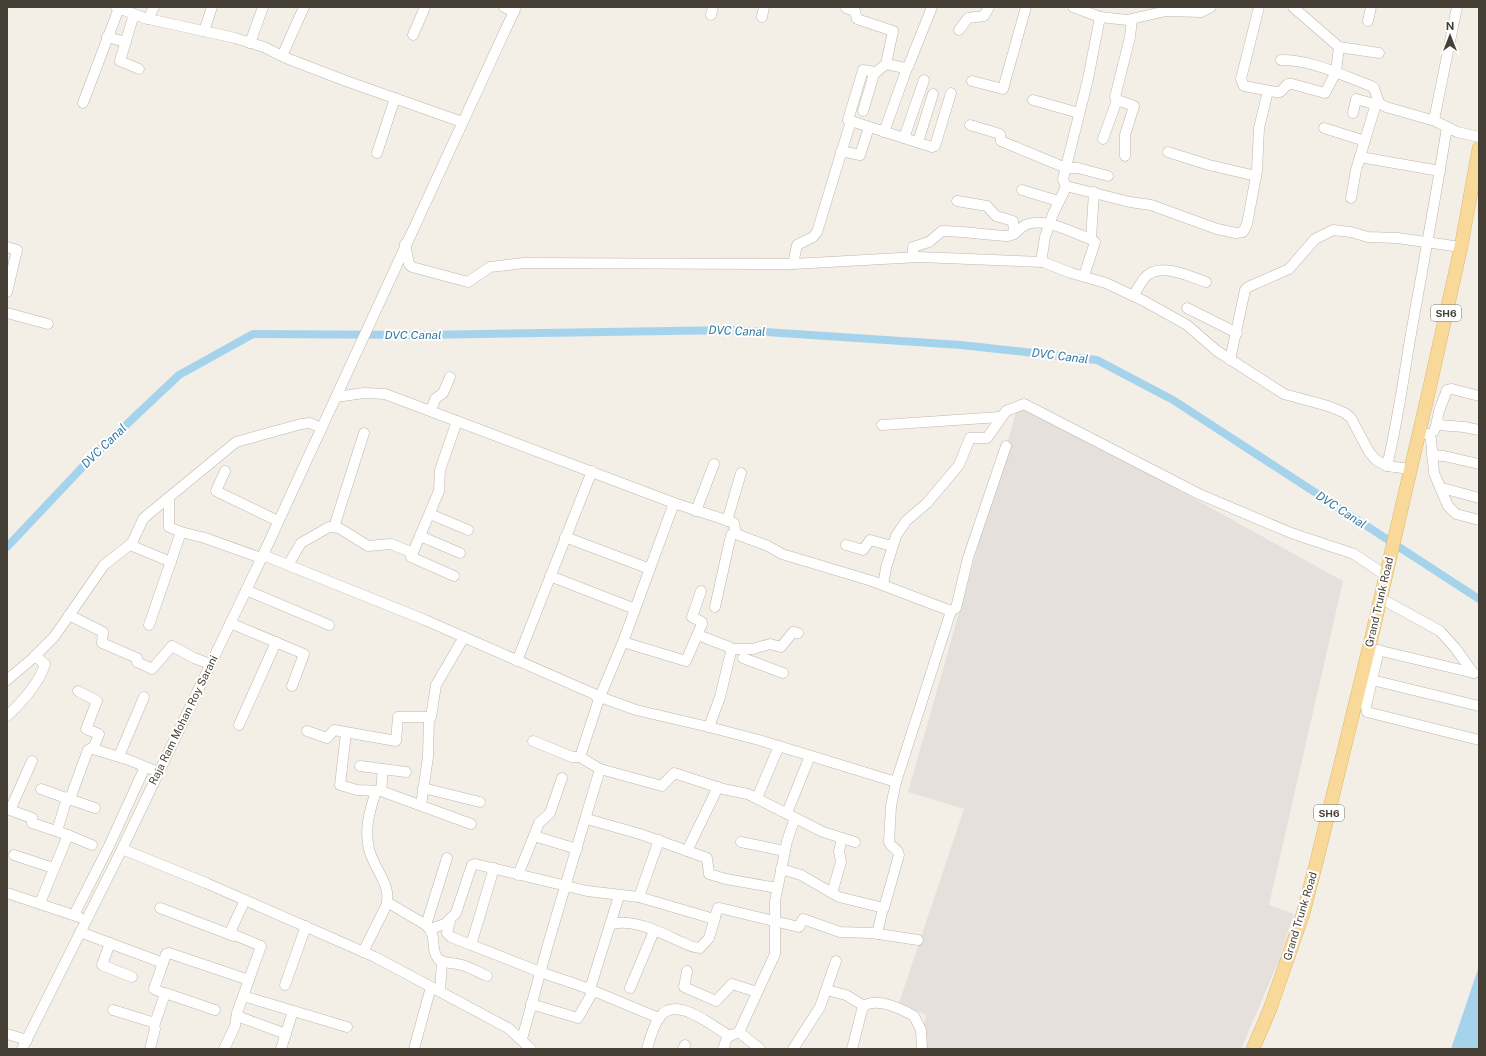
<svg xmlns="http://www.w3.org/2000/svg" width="1486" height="1056" viewBox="0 0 1486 1056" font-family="'Public Sans',sans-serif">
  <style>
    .industrial { fill: #e5e0dc }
    .water { fill: #a6d3ec }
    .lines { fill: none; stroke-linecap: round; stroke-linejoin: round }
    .canal { stroke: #a6d3ec; stroke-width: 8 }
    .minor-casing { stroke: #beb6aa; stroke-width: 11 }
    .major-casing { stroke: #ddb56a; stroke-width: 14 }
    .minor { stroke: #fff; stroke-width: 10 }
    .major { stroke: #f9d99a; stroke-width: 13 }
    .labels { text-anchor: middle; stroke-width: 4; stroke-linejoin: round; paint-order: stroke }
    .shield { fill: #fff; stroke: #7d7972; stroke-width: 1 }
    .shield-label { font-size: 10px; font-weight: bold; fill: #453f36 }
    .street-label { font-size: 11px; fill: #453f36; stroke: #fff }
    .water-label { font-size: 12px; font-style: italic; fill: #337aa4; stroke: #fff }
  </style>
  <rect width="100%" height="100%" fill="#f3efe7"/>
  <!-- industrial -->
  <path class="industrial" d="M1019 402 1343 581 1269 905 1294 914 1279 960 1241 1049H918L926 1015 899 1003 964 809 908 792Z"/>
  <!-- water -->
  <path class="water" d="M1479 966V1049H1451Z"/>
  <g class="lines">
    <!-- canal -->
    <path class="canal" d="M7 547 92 457 179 375 253 334 422 335 734 330 961 345 1097 360 1173 400 1479 599"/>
    <defs>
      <g id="minor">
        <path d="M116 7 144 18 235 38 264 47 286 58 346 81 462 122"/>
        <path d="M504 7 514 12"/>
        <path d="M1073 7 1100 17 1127 20 1166 11 1201 12 1211 7"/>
        <path d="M1259 7 1241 79 1244 86 1276 92H1280L1288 84H1292L1325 93 1336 72 1339 47 1293 7"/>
        <path d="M846 8 855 11 857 19 893 31 886 64"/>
        <path d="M134 14 120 61 139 69"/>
        <path d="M711 15 713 7"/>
        <path d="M762 17 764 7"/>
        <path d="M148 19 154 7"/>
        <path d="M1368 21 1371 7"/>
        <path d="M959 30 968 18 984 16 989 7"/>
        <path d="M204 31 212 7"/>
        <path d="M413 35 425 7"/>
        <path d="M107 37 126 42"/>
        <path d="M250 43 263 7"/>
        <path d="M1339 47 1379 53"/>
        <path d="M282 56 304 7"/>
        <path d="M1281 60C1313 60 1341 75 1371 86L1374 88 1379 103 1386 107 1435 121 1457 132 1479 137"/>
        <path d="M875 72 863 70 848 120 932 147 935 146 951 93"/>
        <path d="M972 81 1003 89 1026 7"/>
        <path d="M1033 100 1079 113"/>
        <path d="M83 103 119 8"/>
        <path d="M863 111 874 74 886 64 905 68 908 67 932 7"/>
        <path d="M1353 113 1356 99 1374 104 1377 101"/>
        <path d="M1434 120 1457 7"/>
        <path d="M970 125 1000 134 1001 141 1066 168H1078L1108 176"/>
        <path d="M1324 128 1365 141"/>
        <path d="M884 132 907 68"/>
        <path d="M904 138 924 80"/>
        <path d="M1103 139 1117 100"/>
        <path d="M918 142 933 94"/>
        <path d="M841 151 860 155 869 127"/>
        <path d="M1168 152 1209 165 1256 176"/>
        <path d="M377 153 395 98"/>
        <path d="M1125 156V135L1134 106 1117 100 1115 97 1130 37 1132 19"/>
        <path d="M1360 157 1440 171"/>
        <path d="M1066 186 1130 202 1151 205 1217 229 1236 233 1243 232 1247 224 1257 171 1259 128 1268 91"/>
        <path d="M1022 190 1058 201"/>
        <path d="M1351 198 1356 170 1375 107 1379 103"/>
        <path d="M957 201 987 206 996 216 1013 221 1014 234"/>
        <path d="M405 244 409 264 412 267 468 282 490 267 524 263 793 264 919 257 1043 262 1071 273 1106 283 1144 301 1187 325 1217 351 1284 394 1328 406 1345 413 1351 418 1369 452 1376 460 1387 466 1410 469"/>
        <path d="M7 247 17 250 7 292"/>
        <path d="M913 257V247L929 242 942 231C964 231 986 235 1007 236 1016 236 1020 226 1028 224 1047 218 1073 233 1091 239"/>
        <path d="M1041 262 1045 237 1053 214 1066 187 1063 179 1088 79 1100 17"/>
        <path d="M793 264 797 245 813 237 817 232 851 121"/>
        <path d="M1084 276 1095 242 1091 239 1094 192"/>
        <path d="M1133 296C1138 289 1142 278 1149 274 1165 264 1191 277 1206 282"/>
        <path d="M1187 308 1237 333"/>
        <path d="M7 313 48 324"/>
        <path d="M1230 360 1245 290 1248 287 1289 269 1315 239 1333 230 1351 232 1368 237 1397 238 1461 247"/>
        <path d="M336 397 364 393 385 394 674 503 732 522 734 523 736 534 768 546 782 554 872 581 951 611 896 782 759 740 709 727 636 710 600 697"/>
        <path d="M431 411 435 399 443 393 450 377"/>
        <path d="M882 425 1000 417"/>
        <path d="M1436 426 1439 411 1447 390 1452 389 1479 396"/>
        <path d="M1420 431 1429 435 1431 439 1434 473 1448 506 1456 514 1479 520"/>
        <path d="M1434 431 1436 426 1439 425 1464 427 1479 430"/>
        <path d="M1432 455 1444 456 1479 464"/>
        <path d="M1387 466C1398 420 1404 374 1412 328 1424 261 1436 195 1447 127"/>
        <path d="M225 471 216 491 278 521"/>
        <path d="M1442 488 1479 498"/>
        <path d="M169 498V527L181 532"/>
        <path d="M696 511 714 464"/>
        <path d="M430 514 468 530"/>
        <path d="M727 521 741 473"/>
        <path d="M334 527 364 433"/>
        <path d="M420 536 460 553"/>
        <path d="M565 537 650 569"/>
        <path d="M130 545 171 562"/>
        <path d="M846 545 863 550 870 540 892 546"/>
        <path d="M263 555 425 620 594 694 599 699 580 757 600 769 662 786 674 773 723 789 748 794 823 832 855 842"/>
        <path d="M288 565 301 543 329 527 339 528 368 546 391 544 413 553"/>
        <path d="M454 576 411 557 439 491 440 470 457 421"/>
        <path d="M550 576 635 609"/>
        <path d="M883 585 886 568 896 536 906 521 927 503 959 465 970 438H987L1006 411 1024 404 1199 494 1291 533 1354 554 1385 575"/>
        <path d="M246 590 329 625"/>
        <path d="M1380 598 1440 631 1456 649 1473 673"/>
        <path d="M715 607 731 535 735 532"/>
        <path d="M951 611 956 608 968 558 1006 446"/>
        <path d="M69 615 103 632 102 643 137 658V662L152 669 172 646 194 658 210 664"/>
        <path d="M230 623 304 654 292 686"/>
        <path d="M149 625 181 532 205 538 261 558"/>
        <path d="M698 635 729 647 731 652 720 697 709 727"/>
        <path d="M623 642 686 661 702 624V622L692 617 701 591"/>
        <path d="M731 649H753L770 644 781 647 793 632 798 633"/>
        <path d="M1373 649 1474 673"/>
        <path d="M1379 650 1366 706 1367 712 1479 740"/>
        <path d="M743 658 783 673"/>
        <path d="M517 661 592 471"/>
        <path d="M7 680 32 659 54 637 104 565 132 543 143 519 151 512 236 442 301 424 310 423 321 428"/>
        <path d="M1372 680 1479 706"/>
        <path d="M78 691 97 701 86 729 99 734 93 749 129 760 158 772"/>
        <path d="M599 699 623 642 674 503"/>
        <path d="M7 716C22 702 39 684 45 664L35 656"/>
        <path d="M239 725 276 642"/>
        <path d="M307 731 327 738 334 730 396 741 398 717H431L436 685 464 637"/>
        <path d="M346 733 340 785 357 790 381 791 471 824"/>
        <path d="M533 741 572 757H580"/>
        <path d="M119 756 144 697"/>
        <path d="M32 761 10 810 32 818V823L68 835 40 903"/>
        <path d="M360 766 406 772"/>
        <path d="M423 788 480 802"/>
        <path d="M41 789 66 798 71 796 88 750 92 748"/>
        <path d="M381 791 383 769"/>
        <path d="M66 798 95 808"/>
        <path d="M757 798 779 746"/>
        <path d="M421 805 428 757 429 717"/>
        <path d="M787 813 810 756"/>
        <path d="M587 819 640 834 707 858 709 874 726 879 777 888"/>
        <path d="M57 831 67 798"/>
        <path d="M68 835 92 845"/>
        <path d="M534 836 577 849"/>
        <path d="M741 842 785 851"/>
        <path d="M122 849 206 883 375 957 508 1028 531 1049"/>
        <path d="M687 851 718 787"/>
        <path d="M14 855 53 868"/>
        <path d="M781 869 801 875 839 897 884 908 899 855C898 848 891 848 889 842L891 806 896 782"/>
        <path d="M518 875 539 823 550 813 562 778"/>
        <path d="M7 893 79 917"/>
        <path d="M832 893 841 862 839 851 842 838"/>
        <path d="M639 897 659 840"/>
        <path d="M387 902 426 925C438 937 430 947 437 957 441 964 450 962 457 964 467 965 477 972 487 976"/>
        <path d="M160 908 234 936"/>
        <path d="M74 915 109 846 145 767"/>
        <path d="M450 921 447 933 451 937 540 972 590 989 619 896"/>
        <path d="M612 924C633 919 658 931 677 940 684 943 692 948 700 948L709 938 715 918"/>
        <path d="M426 925 447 858"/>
        <path d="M430 929 445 924 456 913 472 865 475 864 587 891 639 897 714 919 718 908H720L799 927 803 919 840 932 872 933 918 940"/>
        <path d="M80 932 163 963 166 954 169 953 249 980"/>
        <path d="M877 934 883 908"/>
        <path d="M110 943 102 965 132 977"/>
        <path d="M471 945 494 868"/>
        <path d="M363 952 386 906C393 886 373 868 369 849 364 828 370 810 376 791"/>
        <path d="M687 971 684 987 716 1001 732 984 757 992"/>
        <path d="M285 985 306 926"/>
        <path d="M630 988 654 931"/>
        <path d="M589 989 659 1018"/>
        <path d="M827 990 846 995 864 1006"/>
        <path d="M440 991 442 961"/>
        <path d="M165 993 215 1010"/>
        <path d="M243 996 347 1027"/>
        <path d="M531 1004 578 1018 591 995V987"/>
        <path d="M113 1010 155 1023 165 994 154 989 163 963"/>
        <path d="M237 1016 286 1034"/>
        <path d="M7 1034 27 1040"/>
        <path d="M522 1039 549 941 600 769"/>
        <path d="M22 1049 122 849 263 555 516 7"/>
        <path d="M150 1049 155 1029 154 1024"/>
        <path d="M224 1049 235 1026 237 1013 261 946 232 934V928L245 900"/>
        <path d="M281 1049 293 1011"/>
        <path d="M414 1049 431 987"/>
        <path d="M647 1049C650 1039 653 1026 659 1018 675 993 714 1028 730 1036L739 1032"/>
        <path d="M683 1049 685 1045"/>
        <path d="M723 1049 728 1035"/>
        <path d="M760 1049 739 1032 775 954V901L787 841 795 818"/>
        <path d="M793 1049 820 1007 836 961"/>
        <path d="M852 1049 862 1010 864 1006C877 997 902 1009 914 1016L921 1030 922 1049"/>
      </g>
      <path id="major" d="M1253 1049 1270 1009 1303 914 1317 860 1369 648 1430 386 1461 247 1479 148"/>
    </defs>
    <!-- minor casing -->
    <use href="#minor" class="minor-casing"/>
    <!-- major casing -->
    <use href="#major" class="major-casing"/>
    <!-- minor -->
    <use href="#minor" class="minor"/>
    <!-- major -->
    <use href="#major" class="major"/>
  </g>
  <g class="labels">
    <!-- shield labels -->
    <g class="shield">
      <rect x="1431" y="305" width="30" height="16" rx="3"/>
      <rect x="1314" y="805" width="30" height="16" rx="3"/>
    </g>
    <g class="shield-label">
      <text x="1446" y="317">SH6</text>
      <text x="1329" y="817">SH6</text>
    </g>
    <!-- street labels -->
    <g class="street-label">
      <text transform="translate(1379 602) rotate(-77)" y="4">Grand Trunk Road</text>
      <text transform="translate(183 720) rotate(-64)" y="4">Raja Ram Mohan Roy Sarani</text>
      <text transform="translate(1300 916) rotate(-73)" y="4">Grand Trunk Road</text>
    </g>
    <!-- water labels -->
    <g class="water-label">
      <text transform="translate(737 331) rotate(2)" y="4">DVC Canal</text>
      <text x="413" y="339">DVC Canal</text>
      <text transform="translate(1060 356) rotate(7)" y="4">DVC Canal</text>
      <text transform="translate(104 446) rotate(-44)" y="4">DVC Canal</text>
      <text transform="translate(1341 510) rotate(33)" y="4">DVC Canal</text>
    </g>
  </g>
  <!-- border -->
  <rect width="1486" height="1056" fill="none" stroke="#453f36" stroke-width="16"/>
  <!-- north arrow -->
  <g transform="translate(1450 36)" stroke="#ffffff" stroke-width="3" paint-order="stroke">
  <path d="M0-3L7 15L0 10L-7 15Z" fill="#453f36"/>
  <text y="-6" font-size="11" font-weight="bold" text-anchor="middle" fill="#453f36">N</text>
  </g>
</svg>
